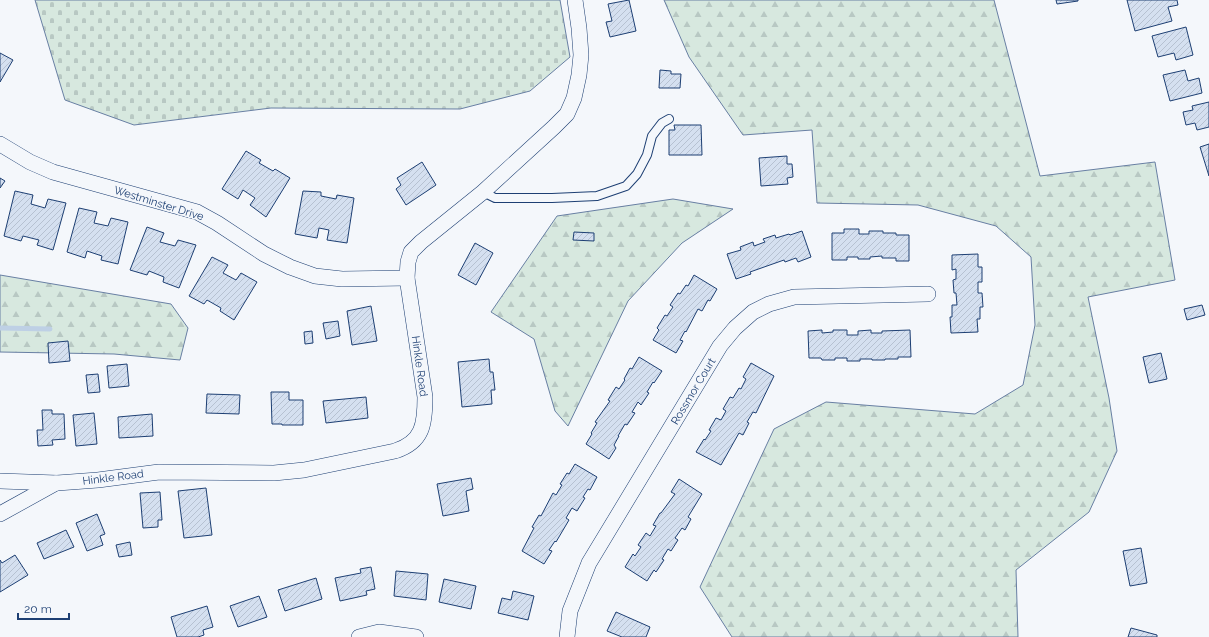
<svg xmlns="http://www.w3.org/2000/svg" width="1209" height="637" viewBox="0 0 1209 637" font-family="Raleway,sans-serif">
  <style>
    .forest { fill: url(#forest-firs); stroke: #687fa3 }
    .cemetery { fill: url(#cemetery-stones); stroke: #687fa3 }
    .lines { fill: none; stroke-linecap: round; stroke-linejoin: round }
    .stream { stroke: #bed0e5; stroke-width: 5 }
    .building { fill: url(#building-hatch); stroke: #1d3f73 }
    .service-casing { stroke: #1d3f73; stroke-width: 10 }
    .minor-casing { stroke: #1d3f73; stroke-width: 16 }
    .service { stroke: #f4f7fb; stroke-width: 8 }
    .minor { stroke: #f4f7fb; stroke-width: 15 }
    .labels { text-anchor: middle; stroke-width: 3; stroke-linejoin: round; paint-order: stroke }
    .street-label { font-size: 11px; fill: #1d3f73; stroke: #f4f7fb }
  </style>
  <defs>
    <pattern id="forest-firs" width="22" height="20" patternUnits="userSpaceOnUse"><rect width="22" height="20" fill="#d7e8df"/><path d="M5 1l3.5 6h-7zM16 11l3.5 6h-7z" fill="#b8c8c3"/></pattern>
    <pattern id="cemetery-stones" width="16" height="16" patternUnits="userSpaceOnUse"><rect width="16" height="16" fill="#d7e8df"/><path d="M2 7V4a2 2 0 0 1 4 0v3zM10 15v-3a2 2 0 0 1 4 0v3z" fill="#b8c8c3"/></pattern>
    <pattern id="building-hatch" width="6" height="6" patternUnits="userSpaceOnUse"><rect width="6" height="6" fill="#d5e0f0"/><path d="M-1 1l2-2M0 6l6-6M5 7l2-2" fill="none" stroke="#b6c1d1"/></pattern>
  </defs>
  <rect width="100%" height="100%" fill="#f4f7fb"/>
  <!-- forest -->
  <g class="forest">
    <path d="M664 0H994L1040 176 1155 162 1175 280 1088 297 1109 398 1117 451 1089 512 1016 570 1018 637H732L700 587 774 429 826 402 975 414 1023 385 1035 325 1031 257 996 226 918 205 817 203 812 130 743 135 689 57Z"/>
    <path d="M673 199 733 209 682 243 628 301 568 426 555 411 534 339 491 312 557 216Z"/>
    <path d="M0 275 171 304 188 328 180 360 114 354 0 352Z"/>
  </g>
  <!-- cemetery -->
  <path class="cemetery" d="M35 0H560L570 57 530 91 460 109 271 108 134 125 65 100Z"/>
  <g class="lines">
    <!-- stream -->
    <path class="stream" d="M0 328 50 329"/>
  </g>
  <!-- building -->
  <g class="building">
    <path d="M629 0 636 31 610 37 606 22 612 21 608 4Z"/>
    <path d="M1056 0H1078V1L1057 4Z"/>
    <path d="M1127 0H1177L1178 5 1168 7 1172 21 1135 31Z"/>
    <path d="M1186 27 1193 55 1176 60 1174 53 1158 57 1152 36Z"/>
    <path d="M0 53 13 60 0 82Z"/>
    <path d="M660 70 671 71V74H681L680 88H659Z"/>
    <path d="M1185 70 1188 81 1199 78 1202 93 1170 101 1163 75Z"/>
    <path d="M1209 102V127L1197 130 1195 123 1186 125 1183 112 1193 110 1192 106Z"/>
    <path d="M674 125H701L702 155H669V130H675Z"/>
    <path d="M1209 144V176L1200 147Z"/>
    <path d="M246 151 261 160 259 163 273 171 275 169 290 178 266 217 250 205 255 198 243 190 238 199 222 189Z"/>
    <path d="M787 156V164H792L793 177 787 178 788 184 761 186 759 158Z"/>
    <path d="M422 162 436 185 406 205 396 189 401 185 397 178Z"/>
    <path d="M0 178 5 181 0 188Z"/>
    <path d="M15 191 33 195 31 204 45 208 48 199 66 203 53 250 37 245 39 240 23 236 21 241 4 236Z"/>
    <path d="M303 191 321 192V196L336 199 337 195 354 198 347 243 327 240 329 230 319 228 317 238 295 234Z"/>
    <path d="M79 208 97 212 94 223 108 226 111 218 128 222 118 264 101 260 102 256 87 251 85 258 67 252Z"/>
    <path d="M147 227 164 233 160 242 175 246 178 240 196 245 179 288 163 282 164 277 149 271 147 275 130 270Z"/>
    <path d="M844 229H859V234H869V231H883V233H896V235H909V261H896V258H882V256L870 257V259H858V257H847V260H832V233H844Z"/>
    <path d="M802 231 811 257 798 262 796 258 785 262 784 260 750 272 751 274 736 279 727 254 741 250 740 247 753 242 754 246 765 242 763 239 775 235 776 238 789 234 790 235Z"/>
    <path d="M574 232 594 233V241L573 240Z"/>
    <path d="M475 243 493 253 476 285 458 275Z"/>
    <path d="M978 254V267H982V282H978V293H982L983 307H980V319H977L978 332 951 333 950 317H952V305H957L956 293H954L953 280 956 279V269L952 270V255Z"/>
    <path d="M212 257 228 265 223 273 236 280 241 273 257 282 234 320 220 311 221 308 207 300 204 304 189 296Z"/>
    <path d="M694 275 717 289 710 301 708 300 702 311 698 309 686 332 685 331 680 340 683 341 676 353 653 340 659 330 657 328 665 315 667 316 673 307 670 305 678 293 680 294 686 285 688 286Z"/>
    <path d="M1202 305 1205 315 1187 320 1184 309Z"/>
    <path d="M371 306 377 341 352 345 347 311Z"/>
    <path d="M338 321 340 336 326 339 323 323Z"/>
    <path d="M822 330V333L833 332V330H847V335H858V331L871 330V333H882V331L910 330 911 357H898V359H885V360H872V359H860V361H847V358H835V360H822L821 358H809L808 331Z"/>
    <path d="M312 331 313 343 305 344 304 332Z"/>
    <path d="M68 341 70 361 49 363 48 343Z"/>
    <path d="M1161 353 1167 379 1149 383 1143 357Z"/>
    <path d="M639 357 662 371 654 383 653 382 647 392 649 393 641 405 638 402 632 412 635 413 627 425 625 424 618 436H619L614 445 616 448 609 459 586 444 592 434 591 433 597 423 595 422 610 401 608 400 616 387 619 389 625 380 624 379 630 368 632 369Z"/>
    <path d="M489 359 490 372H493L495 390H491L492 404 462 407 458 362Z"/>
    <path d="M751 363 774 376 756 413 753 412 747 422 749 423 743 435 739 433 721 465 696 452 704 439 705 440 711 431 709 430 716 418 721 420 726 411 723 409 730 397 733 398 739 388 741 389 746 379 743 377Z"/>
    <path d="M127 364 129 386 109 388 107 366Z"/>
    <path d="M98 374 100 392 88 393 86 375Z"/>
    <path d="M271 392H289V400H303V425H282V424H272Z"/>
    <path d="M207 394 240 395 239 414 206 413Z"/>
    <path d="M366 397 368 418 326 423 323 401Z"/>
    <path d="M42 410H52V414H64L65 439 52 440 53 445 38 446 37 430H43Z"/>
    <path d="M94 413 97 444 76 446 73 415Z"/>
    <path d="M152 414 153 436 119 438 118 417Z"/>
    <path d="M575 464 597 477 590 490 588 489 583 497 585 498 577 511 572 508 566 518 569 520 556 542 555 541 549 550 552 551 544 564 522 551 534 528 532 527 539 515 541 516 553 493 556 495 562 485 560 484 567 473 569 474Z"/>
    <path d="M471 478 473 489 466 491 469 511 443 516 437 484Z"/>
    <path d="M679 479 702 494 688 517 691 519 685 530 682 528 675 538 678 540 671 551 668 549 662 559 664 560 656 572 654 570 647 581 625 567 633 554 635 556 641 547 638 545 646 533 650 536 656 526 653 525 660 513H661L675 494 671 492Z"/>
    <path d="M206 488 212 535 184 538 178 491Z"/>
    <path d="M160 492 162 520H158V527L143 528 140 493Z"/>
    <path d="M97 514 105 534 100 536 103 545 87 551 76 523Z"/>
    <path d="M66 530 74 547 44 559 37 543Z"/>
    <path d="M130 542 132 555 119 557 116 545Z"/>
    <path d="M1141 548 1147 583 1130 586 1123 551Z"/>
    <path d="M15 555 28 575 0 592V560L2 563Z"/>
    <path d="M371 567 375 589 366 591 367 595 340 601 335 578 361 573 360 569Z"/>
    <path d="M396 571 428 574 426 600 394 596Z"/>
    <path d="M316 578 322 599 285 611 278 590Z"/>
    <path d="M444 579 476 586 471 609 439 602Z"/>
    <path d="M513 591 534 596 528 620 498 613 502 598 511 600Z"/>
    <path d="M259 596 267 617 238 627 230 606Z"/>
    <path d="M207 606 213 627 203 630 204 635 198 637H177L171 617Z"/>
    <path d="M616 612 650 627 646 637H622L607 631Z"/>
    <path d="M1131 628 1157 635V637H1128Z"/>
  </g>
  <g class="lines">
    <defs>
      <path id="service" d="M483 192 495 198H552L597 196 626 186 637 174 647 155 652 136 662 123 669 119"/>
      <g id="minor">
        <path d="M0 144 30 162 53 172 197 212 217 223 264 254 290 267 315 276 342 279 407 278"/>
        <path d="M0 481 57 483 98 480 159 472 274 473 304 470 395 451C423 442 425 424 425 397L407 278 408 262 411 252 421 242 483 192 554 127 567 114 574 98 579 75 581 55 579 28 575 0"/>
        <path d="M0 514 56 483"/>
        <path d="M359 637 379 632 416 637"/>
        <path d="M567 637 570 611 589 563 720 346 735 328 753 312 769 304 794 297 928 294"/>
      </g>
    </defs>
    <!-- service casing -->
    <use href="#service" class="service-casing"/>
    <!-- minor casing -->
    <use href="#minor" class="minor-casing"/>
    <!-- service -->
    <use href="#service" class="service"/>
    <!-- minor -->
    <use href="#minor" class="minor"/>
  </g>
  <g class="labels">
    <!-- street labels -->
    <g class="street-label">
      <text transform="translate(159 203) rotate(17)" y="4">Westminster Drive</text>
      <text transform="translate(420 366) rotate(82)" y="4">Hinkle Road</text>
      <text transform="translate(693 391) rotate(-59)" y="4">Rossmor Court</text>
      <text transform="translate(113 477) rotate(-7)" y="4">Hinkle Road</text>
    </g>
  </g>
  <!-- scale -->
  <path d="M18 613v6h51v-6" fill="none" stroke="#1d3f73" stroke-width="2"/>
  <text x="24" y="613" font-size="12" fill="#1d3f73" stroke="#f4f7fb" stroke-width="3" paint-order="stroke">20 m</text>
</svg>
